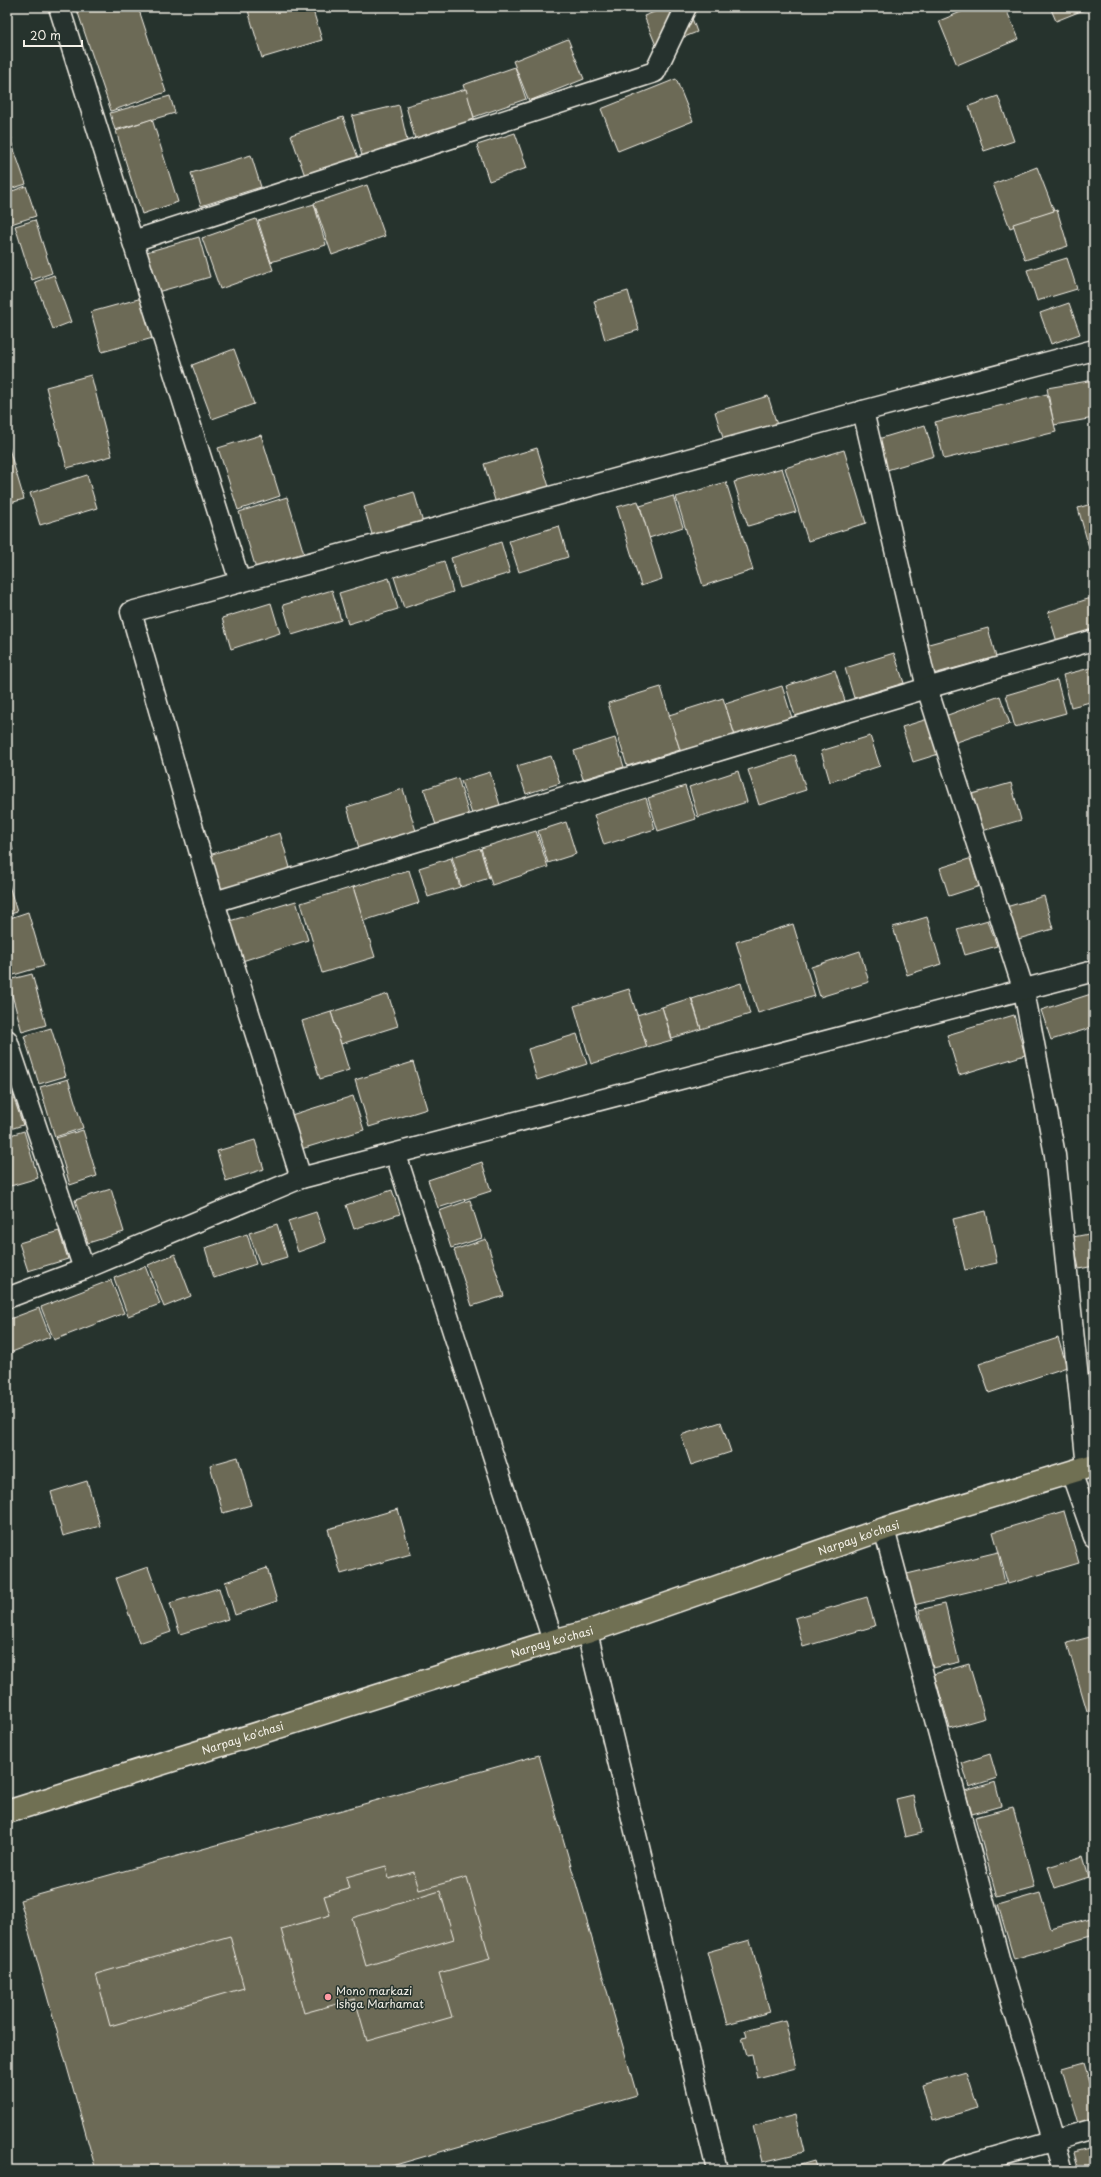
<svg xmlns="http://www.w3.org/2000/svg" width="1101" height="2177" viewBox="0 0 1101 2177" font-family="'Playpen Sans',sans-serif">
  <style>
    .building { fill: #6c6a56; stroke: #f4f1e8; fill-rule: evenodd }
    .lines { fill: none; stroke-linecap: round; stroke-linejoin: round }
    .minor-casing { stroke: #f4f1e8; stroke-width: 23 }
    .major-casing { stroke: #f4f1e8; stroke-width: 25 }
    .minor { stroke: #26332d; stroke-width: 20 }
    .major { stroke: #706f52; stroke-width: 22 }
    .poi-dot { fill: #ff9aa2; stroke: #26332d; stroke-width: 1.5 }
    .labels { text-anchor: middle; stroke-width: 3; stroke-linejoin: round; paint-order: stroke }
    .street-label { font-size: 11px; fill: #f4f1e8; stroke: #26332d }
    .poi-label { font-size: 11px; fill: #f4f1e8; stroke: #26332d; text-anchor: start }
  </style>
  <rect width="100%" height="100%" fill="#26332d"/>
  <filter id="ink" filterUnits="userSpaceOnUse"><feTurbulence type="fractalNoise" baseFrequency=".025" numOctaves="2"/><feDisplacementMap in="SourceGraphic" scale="8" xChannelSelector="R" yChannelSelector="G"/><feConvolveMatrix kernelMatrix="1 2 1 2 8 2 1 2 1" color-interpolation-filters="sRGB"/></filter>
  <g filter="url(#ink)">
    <!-- building -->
    <g class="building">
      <path d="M76 7H138L166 92 111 111Z"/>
      <path d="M247 7H312L322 40 262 58Z"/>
      <path d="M667 7H688L697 32 657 48 644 16Z"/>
      <path d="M973 7H1005L1019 39 957 65 939 21Z"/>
      <path d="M1050 7H1091L1056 21Z"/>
      <path d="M568 39 584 79 529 101 513 61Z"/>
      <path d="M515 67 526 99 474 117 463 85Z"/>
      <path d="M676 79 693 121 618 151 601 109Z"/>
      <path d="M466 89 475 122 415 139 406 106Z"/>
      <path d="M170 96 175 113 115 130 110 113Z"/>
      <path d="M998 96 1014 141 984 151 969 106Z"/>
      <path d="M399 105 408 145 362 156 352 116Z"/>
      <path d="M343 117 360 163 307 182 291 135Z"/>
      <path d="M152 119 178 202 142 214 116 131Z"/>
      <path d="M7 123 12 139 7 141Z"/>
      <path d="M515 133 527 168 489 181 477 145Z"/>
      <path d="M11 141 26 184 7 190V143Z"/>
      <path d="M251 155 261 187 201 206 191 173Z"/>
      <path d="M1037 167 1054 211 1010 228 993 184Z"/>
      <path d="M367 185 385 236 332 255 314 203Z"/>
      <path d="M26 186 36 216 8 225 7 193Z"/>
      <path d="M314 204 326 245 271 262 258 221Z"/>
      <path d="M1057 210 1068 246 1025 260 1013 224Z"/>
      <path d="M256 219 273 270 220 289 202 238Z"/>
      <path d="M35 220 52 273 32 280 15 226Z"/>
      <path d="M199 237 210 277 154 293 143 253Z"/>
      <path d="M1067 258 1077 289 1037 301 1027 270Z"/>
      <path d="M54 275 71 322 53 329 35 282Z"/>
      <path d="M628 291 639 330 605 340 594 301Z"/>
      <path d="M142 298 153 338 102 352 91 312Z"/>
      <path d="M1069 303 1080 334 1051 344 1040 313Z"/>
      <path d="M234 349 254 404 212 419 192 365Z"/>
      <path d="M91 375 112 456 67 468 46 387Z"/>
      <path d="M1094 380V418L1054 425 1047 388Z"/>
      <path d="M1047 394 1056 432 944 459 935 422Z"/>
      <path d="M768 396 777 425 724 441 715 412Z"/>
      <path d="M925 425 934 456 870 475 861 444Z"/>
      <path d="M261 435 280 496 238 510 218 448Z"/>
      <path d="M7 442 24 499 7 504Z"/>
      <path d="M537 448 550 490 497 507 484 464Z"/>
      <path d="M844 450 866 523 808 541 785 468Z"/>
      <path d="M782 468 796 512 748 526 734 482Z"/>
      <path d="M87 475 97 508 40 525 30 493Z"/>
      <path d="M726 482 753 570 703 586 676 497Z"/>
      <path d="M414 492 423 523 373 538 364 507Z"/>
      <path d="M673 496 683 527 649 538 640 506Z"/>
      <path d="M287 497 304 554 256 569 239 512Z"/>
      <path d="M638 501 662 579 641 586 617 507Z"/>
      <path d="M1094 503V550L1090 551 1078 508Z"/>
      <path d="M559 526 568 557 519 572 509 541Z"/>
      <path d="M501 542 510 573 460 588 451 558Z"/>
      <path d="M444 561 453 592 404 608 394 577Z"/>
      <path d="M389 578 398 609 348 624 339 593Z"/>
      <path d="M332 590 341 620 292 635 283 605Z"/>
      <path d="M1094 597V631L1057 642 1048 612Z"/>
      <path d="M271 603 280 633 231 649 222 618Z"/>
      <path d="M988 628 996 657 933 674 925 645Z"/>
      <path d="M894 653 904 683 854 698 845 668Z"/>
      <path d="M1094 667V701L1071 707 1063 675Z"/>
      <path d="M835 670 845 701 795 716 786 686Z"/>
      <path d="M1057 680 1066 713 1015 727 1006 695Z"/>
      <path d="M782 686 792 718 735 736 725 704Z"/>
      <path d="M661 687 680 750 627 766 608 703Z"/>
      <path d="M1000 696 1010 724 954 743 945 716Z"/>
      <path d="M723 698 735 736 681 753 669 715Z"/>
      <path d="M931 718 942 753 913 762 902 727Z"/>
      <path d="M870 736 880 766 830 782 821 751Z"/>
      <path d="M615 738 624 767 583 779 574 751Z"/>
      <path d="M795 755 806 790 759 805 748 770Z"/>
      <path d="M551 756 560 783 526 794 517 766Z"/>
      <path d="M738 771 747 802 698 817 689 787Z"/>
      <path d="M490 772 500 805 472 814 461 781Z"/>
      <path d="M458 778 469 815 436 825 424 789Z"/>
      <path d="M1011 783 1021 820 975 833 965 796Z"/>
      <path d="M685 786 696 819 658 831 648 798Z"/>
      <path d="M403 789 416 831 359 848 347 807Z"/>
      <path d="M646 798 655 829 604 845 594 815Z"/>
      <path d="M566 822 576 854 548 863 538 831Z"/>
      <path d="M7 831 13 850 7 852Z"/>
      <path d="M536 831 548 867 492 885 481 848Z"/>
      <path d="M280 833 291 871 221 893 209 855Z"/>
      <path d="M480 848 489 878 461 887 452 857Z"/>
      <path d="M451 858 460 887 428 897 419 868Z"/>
      <path d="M972 858 980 886 949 896 940 868Z"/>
      <path d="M409 870 419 903 363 921 353 887Z"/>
      <path d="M7 879 17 912 7 915Z"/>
      <path d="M353 887 375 957 322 973 301 903Z"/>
      <path d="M1044 896 1053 929 1008 942 999 909Z"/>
      <path d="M296 901 308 940 236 963 223 923Z"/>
      <path d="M28 912 44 966 7 977V919Z"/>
      <path d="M927 917 941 964 907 975 893 927Z"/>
      <path d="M988 920 997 946 965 955 957 929Z"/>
      <path d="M793 924 815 996 758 1013 736 942Z"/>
      <path d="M860 951 869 982 820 997 811 967Z"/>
      <path d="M32 974 46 1025 22 1032 8 980Z"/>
      <path d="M741 983 750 1014 701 1029 692 999Z"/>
      <path d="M629 989 647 1047 591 1064 574 1006Z"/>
      <path d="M388 994 398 1026 341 1044 331 1012Z"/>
      <path d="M1091 994 1094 1004V1027L1051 1040 1041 1010Z"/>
      <path d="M691 998 701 1029 672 1038 662 1007Z"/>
      <path d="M662 1007 672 1040 647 1047 637 1015Z"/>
      <path d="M331 1012 349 1070 320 1079 302 1021Z"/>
      <path d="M1014 1015 1025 1055 959 1075 947 1035Z"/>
      <path d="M51 1028 66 1076 39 1084 24 1036Z"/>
      <path d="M577 1034 587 1064 537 1080 528 1049Z"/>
      <path d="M413 1062 427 1109 369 1127 355 1080Z"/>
      <path d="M7 1078 23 1125 7 1130Z"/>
      <path d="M68 1079 83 1128 55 1137 40 1087Z"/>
      <path d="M353 1096 364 1130 298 1150 288 1116Z"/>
      <path d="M83 1130 97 1176 70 1185 56 1138Z"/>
      <path d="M24 1131 38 1178 7 1187V1136Z"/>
      <path d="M255 1140 264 1169 226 1181 217 1151Z"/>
      <path d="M482 1162 491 1191 438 1208 428 1180Z"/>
      <path d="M111 1189 124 1232 88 1243 75 1200Z"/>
      <path d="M392 1190 400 1214 354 1229 346 1205Z"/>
      <path d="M470 1200 482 1238 451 1248 439 1211Z"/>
      <path d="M986 1211 997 1263 965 1270 953 1219Z"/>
      <path d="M316 1212 326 1242 298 1252 288 1221Z"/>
      <path d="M277 1224 287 1257 260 1265 249 1233Z"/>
      <path d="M59 1231 68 1259 28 1271 19 1243Z"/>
      <path d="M1094 1233V1266L1079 1269 1073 1237Z"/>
      <path d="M247 1234 256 1264 214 1278 205 1248Z"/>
      <path d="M486 1239 504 1296 472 1306 454 1250Z"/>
      <path d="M175 1254 191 1296 164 1307 148 1265Z"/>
      <path d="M145 1266 160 1304 128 1316 114 1278Z"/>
      <path d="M111 1280 124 1313 54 1340 41 1307Z"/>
      <path d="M39 1308 50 1337 7 1354V1320Z"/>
      <path d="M1058 1338 1067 1367 989 1393 979 1364Z"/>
      <path d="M721 1422 731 1452 691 1465 681 1435Z"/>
      <path d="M238 1457 251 1505 223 1513 210 1465Z"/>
      <path d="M87 1481 100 1526 63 1536 51 1492Z"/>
      <path d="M398 1509 411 1554 341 1574 328 1529Z"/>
      <path d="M1064 1511 1079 1563 1008 1584 993 1532Z"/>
      <path d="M998 1552 1005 1583 914 1605 907 1574Z"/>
      <path d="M148 1567 171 1632 139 1643 116 1578Z"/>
      <path d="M267 1568 277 1601 235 1615 225 1582Z"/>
      <path d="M219 1588 228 1619 180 1634 170 1603Z"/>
      <path d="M867 1597 875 1626 803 1647 795 1618Z"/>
      <path d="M945 1604 959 1662 933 1668 919 1610Z"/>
      <path d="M1094 1636V1709L1087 1711 1067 1643Z"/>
      <path d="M969 1664 985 1718 950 1728 934 1674Z"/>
      <path d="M1094 1709V1729L1089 1710Z"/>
      <path d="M990 1754 997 1778 969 1787 962 1763Z"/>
      <path d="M539 1755 637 2095 378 2170H96L20 1900Z"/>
      <path d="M995 1782 1001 1806 972 1814 965 1791Z"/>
      <path d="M913 1795 922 1833 905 1837 896 1799Z"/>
      <path d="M1013 1807 1034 1887 997 1897 975 1817Z"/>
      <path d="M1083 1856 1089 1877 1055 1888 1048 1867Z"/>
      <path d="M386 1866 389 1879 414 1872 419 1890 467 1877 490 1959 439 1973 452 2017 367 2041 355 1999 304 2013 281 1929 330 1915 324 1896 349 1889 346 1877ZM440 1891 454 1939 366 1966 352 1918Z"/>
      <path d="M1040 1893 1051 1929 1094 1917V1935L1014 1959 998 1905Z"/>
      <path d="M230 1936 244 1988 110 2026 96 1974Z"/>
      <path d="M750 1940 770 2012 727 2024 707 1952Z"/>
      <path d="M785 2020 796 2068 757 2078 752 2054 747 2055 742 2038 747 2037 745 2030Z"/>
      <path d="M1083 2063 1090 2086 1094 2084V2122L1079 2127 1062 2069Z"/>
      <path d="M967 2072 978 2108 932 2121 922 2085Z"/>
      <path d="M795 2115 804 2152 762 2162 753 2126Z"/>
      <path d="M1094 2148V2170H1079L1074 2153Z"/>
      <path d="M814 2161 817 2170H783Z"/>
    </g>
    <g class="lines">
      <defs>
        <g id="minor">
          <path d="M59 7 240 582"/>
          <path d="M133 241 655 72 686 7"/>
          <path d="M863 411 927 688 1024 991 1055 1155 1087 1467"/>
          <path d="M214 902 927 688 1094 640"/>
          <path d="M7 1040 84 1269"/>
          <path d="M396 1155 553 1641"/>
          <path d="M301 1178 214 902 131 612 863 411 1094 350"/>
          <path d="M7 1298 84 1269 301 1178 1094 971"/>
          <path d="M1071 1472 1094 1537"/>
          <path d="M884 1529 1001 1966 1062 2170"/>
          <path d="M587 1632 717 2170"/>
          <path d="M950 2170 1094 2129"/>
        </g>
        <g id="major">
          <path id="s1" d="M7 1812 553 1641 587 1632 884 1529 1094 1465"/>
        </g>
      </defs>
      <!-- minor casing -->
      <use href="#minor" class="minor-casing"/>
      <!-- major casing -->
      <use href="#major" class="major-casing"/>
      <!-- minor -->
      <use href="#minor" class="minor"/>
      <!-- major -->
      <use href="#major" class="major"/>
    </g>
  </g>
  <!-- markers -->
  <circle class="poi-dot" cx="328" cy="1997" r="4"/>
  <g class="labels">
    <!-- street labels -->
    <g class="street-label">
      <text dy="4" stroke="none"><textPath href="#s1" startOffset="895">Narpay ko'chasi</textPath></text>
      <text dy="4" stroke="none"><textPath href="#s1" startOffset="571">Narpay ko'chasi</textPath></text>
      <text dy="4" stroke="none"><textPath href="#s1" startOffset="247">Narpay ko'chasi</textPath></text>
    </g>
    <!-- poi labels -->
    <g class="poi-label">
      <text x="336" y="1995">Mono markazi<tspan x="336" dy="13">Ishga Marhamat</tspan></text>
    </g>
  </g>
  <!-- margin -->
  <rect width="1101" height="2177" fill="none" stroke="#26332d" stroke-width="24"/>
  <rect x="12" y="12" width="1077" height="2153" fill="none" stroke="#f4f1e8" stroke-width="1.5" filter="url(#ink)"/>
  <!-- scale -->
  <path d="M24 40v6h58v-6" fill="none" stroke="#f4f1e8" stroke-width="2"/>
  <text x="30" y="40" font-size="12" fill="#f4f1e8" stroke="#26332d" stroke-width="3" paint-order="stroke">20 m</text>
</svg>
